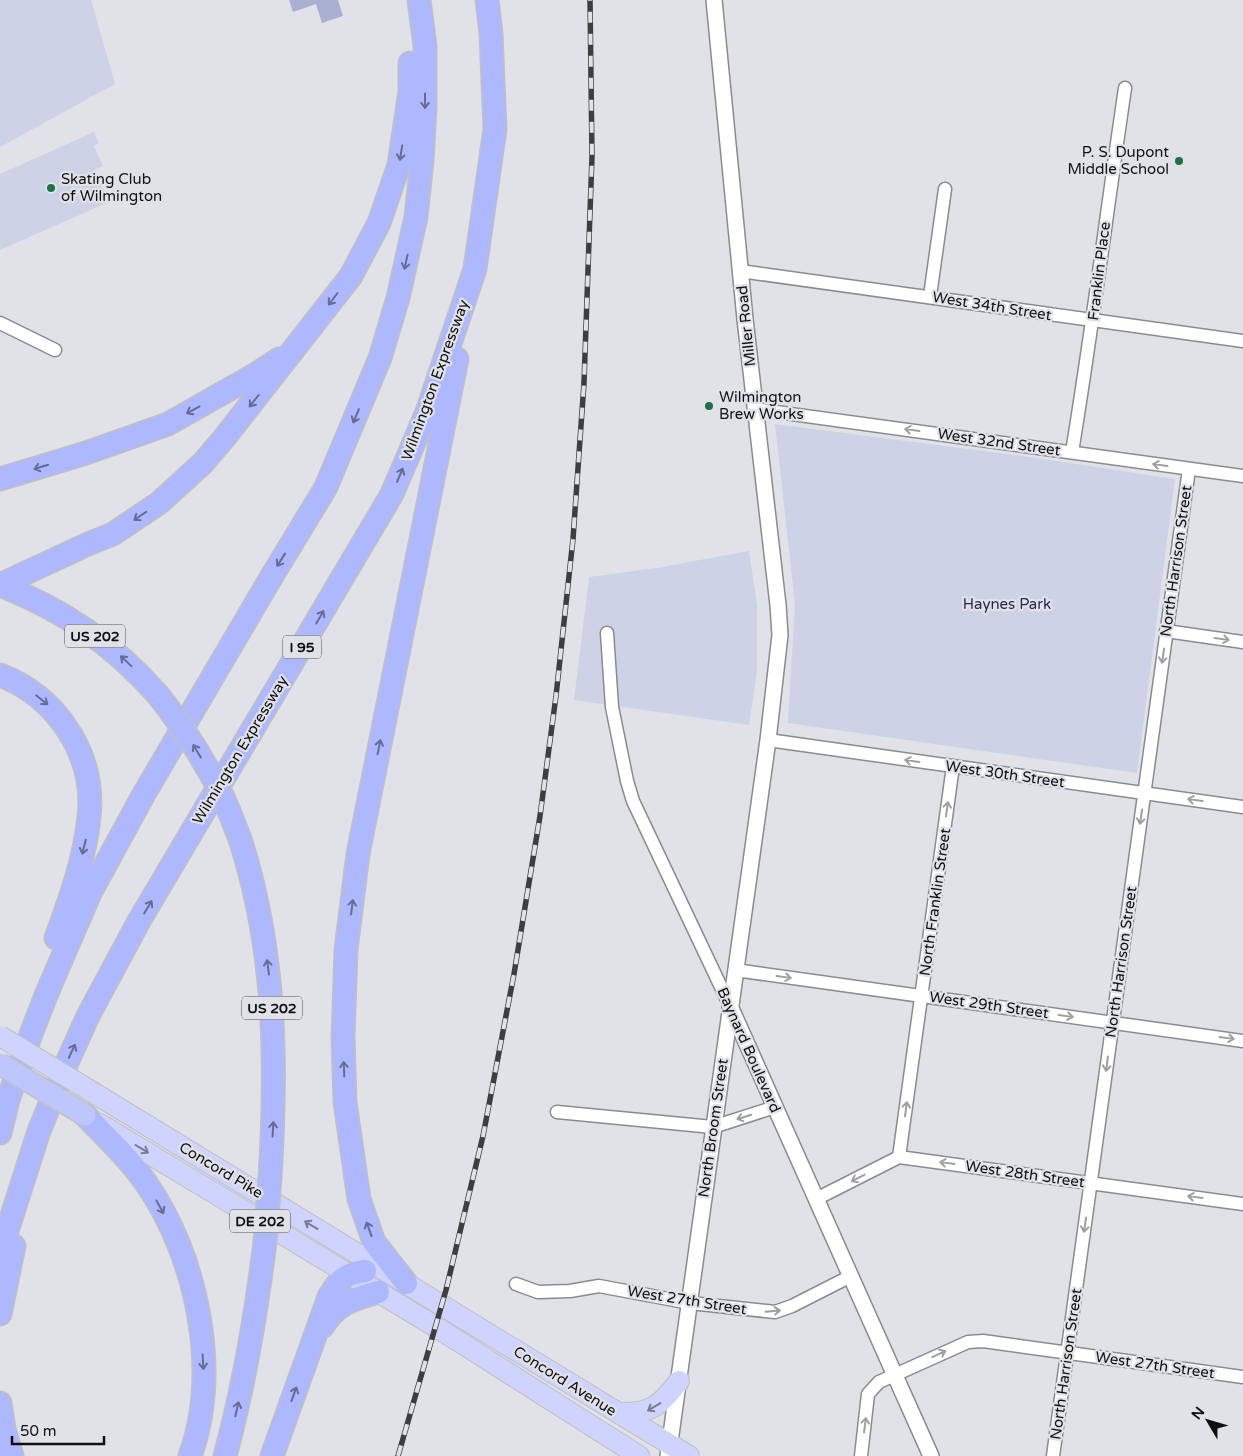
<svg xmlns="http://www.w3.org/2000/svg" width="1243" height="1456" viewBox="0 0 1243 1456" font-family="'Varela Round',sans-serif">
  <style>
    .green { fill: #ced2e7 }
    .water { fill: #aab0d1 }
    .lines { fill: none; stroke-linecap: round; stroke-linejoin: round }
    .minor-casing { stroke: #8a8b8f; stroke-width: 15 }
    .tertiary-casing { stroke: #8a8b8f; stroke-width: 18 }
    .primary-casing { stroke: #c1c1c1; stroke-width: 22 }
    .motorway-casing { stroke: #c1c1c1; stroke-width: 25 }
    .minor { stroke: #fff; stroke-width: 12 }
    .tertiary { stroke: #fff; stroke-width: 15 }
    .primary { stroke: #ced4fe; stroke-width: 20 }
    .motorway { stroke: #adb8fe; stroke-width: 22 }
    .rail-casing { stroke: #3e3e41; stroke-width: 5.5 }
    .rail { stroke: #e1e2e7; stroke-width: 4; stroke-dasharray: 11; stroke-linecap: butt }
    .primary-bridge-casing { stroke: #c1c1c1; stroke-width: 22; stroke-linecap: butt }
    .trunk-bridge-casing { stroke: #c1c1c1; stroke-width: 24; stroke-linecap: butt }
    .motorway-bridge-casing { stroke: #c1c1c1; stroke-width: 25; stroke-linecap: butt }
    .primary-bridge { stroke: #ced4fe; stroke-width: 20 }
    .trunk-bridge { stroke: #bec6fe; stroke-width: 21 }
    .motorway-bridge { stroke: #adb8fe; stroke-width: 22 }
    .oneway { stroke: #666c94 }
    .oneway2 { stroke: #9f9fa0 }
    .oneway3 { stroke: #787c94 }
    .poi-dot { fill: #1b7347; stroke: #e1e2e7; stroke-width: 2 }
    .labels { text-anchor: middle; stroke-width: 4.5; stroke-linejoin: round; paint-order: stroke }
    .shield { fill: #e1e2e7; stroke: #4f4f52; stroke-width: 1 }
    .shield-label { font-size: 14px; font-weight: bold; fill: #101012 }
    .poi-label { font-size: 15px; fill: #101012; stroke: #e1e2e7; text-anchor: start }
    .street-label { font-size: 15px; fill: #101012; stroke: #e1e2e7 }
    .park-label { font-size: 15px; fill: #252854; stroke: #e1e2e7 }
  </style>
  <rect width="100%" height="100%" fill="#e1e2e7"/>
  <!-- green -->
  <g class="green">
    <path d="M0 0H91L115 84 0 147Z"/>
    <path d="M94 132 99 143 94 146 103 166 94 170 109 202 0 250V174Z"/>
    <path d="M775 424 1030 457 1175 479 1137 773 788 723 795 605Z"/>
    <path d="M749 551 757 605V672L749 725 574 700 589 577 656 568Z"/>
  </g>
  <!-- water -->
  <path class="water" d="M289 0H338L343 16 322 23 316 4 293 12Z"/>
  <g class="lines">
    <defs>
      <g id="minor">
        <path d="M740 271C908 293 1075 319 1243 341"/>
        <path d="M930 296 945 189"/>
        <path d="M0 323 55 350"/>
        <path d="M755 409 1243 476"/>
        <path d="M1072 452C1092 331 1107 210 1125 88"/>
        <path d="M1166 631 1243 642"/>
        <path d="M607 633 612 707 627 781 633 801 730 1006"/>
        <path d="M768 740 1243 807"/>
        <path d="M735 970 1243 1041"/>
        <path d="M557 1112 713 1127 775 1107"/>
        <path d="M899 1157 953 766"/>
        <path d="M816 1199 899 1157 1243 1204"/>
        <path d="M516 1284 538 1292 570 1291 599 1286 690 1303 775 1312 792 1306 851 1276"/>
        <path d="M861 1456 868 1394 879 1382 968 1342 983 1341 1243 1377"/>
        <path d="M1053 1456 1189 469"/>
      </g>
      <g id="tertiary">
        <path d="M730 1006 931 1456"/>
        <path d="M668 1456 768 740 780 635 778 605 745 319 714 0"/>
      </g>
      <g id="primary">
        <path d="M94 1093 689 1456"/>
        <path d="M100 1124 436 1327 639 1456"/>
        <path d="M618 1413C651 1414 660 1406 679 1381"/>
      </g>
      <g id="motorway">
        <path d="M0 479 86 453 168 424 256 374 279 359"/>
        <path d="M0 585 88 544 113 534 159 503 203 463 225 437 351 276 379 223 399 165 410 91V63"/>
        <path d="M0 585C64 610 113 644 159 696"/>
        <path d="M0 675C57 697 96 755 89 817 85 858 70 900 56 938"/>
        <path d="M241 842C276 953 277 1063 270 1178"/>
        <path d="M85 1115C106 1137 129 1158 146 1183 197 1256 221 1371 190 1456"/>
        <path d="M0 1133 8 1100 31 1034 47 993 90 893 144 794 269 581 326 487 380 358 398 298 416 217 422 161 425 108V46L419 0"/>
        <path d="M0 1262 8 1228 39 1131 69 1058 88 1016 139 921 392 494 427 412 475 269 495 129 491 33 487 0"/>
        <path d="M406 1283 374 1242 359 1199 345 1102 343 1038 346 950 358 854 457 359"/>
        <path d="M0 1314 14 1246"/>
        <path d="M323 1326C337 1303 354 1299 378 1292"/>
        <path d="M0 1403 4 1429 12 1456"/>
        <path d="M225 1456C244 1386 256 1315 265 1242"/>
        <path d="M272 1456 329 1297C338 1281 346 1273 365 1271"/>
      </g>
    </defs>
    <!-- minor casing -->
    <use href="#minor" class="minor-casing"/>
    <!-- tertiary casing -->
    <use href="#tertiary" class="tertiary-casing"/>
    <!-- primary casing -->
    <use href="#primary" class="primary-casing"/>
    <!-- motorway casing -->
    <use href="#motorway" class="motorway-casing"/>
    <!-- minor -->
    <use href="#minor" class="minor"/>
    <!-- tertiary -->
    <use href="#tertiary" class="tertiary"/>
    <!-- primary -->
    <use href="#primary" class="primary"/>
    <!-- motorway -->
    <use href="#motorway" class="motorway"/>
    <defs>
      <path id="rail" d="M398 1456 446 1290 483 1136 514 974 540 816 556 696 573 539 584 383 592 156 590 0"/>
    </defs>
    <!-- rail casing -->
    <use href="#rail" class="rail-casing"/>
    <!-- rail -->
    <use href="#rail" class="rail"/>
    <defs>
      <path id="primary-bridge" d="M0 1036 94 1093"/>
      <path id="trunk-bridge" d="M0 1064 85 1115"/>
      <g id="motorway-bridge">
        <path d="M159 696C183 727 204 760 222 795 229 810 235 826 241 842"/>
        <path d="M265 1242 270 1178"/>
      </g>
    </defs>
    <!-- primary-bridge casing -->
    <use href="#primary-bridge" class="primary-bridge-casing"/>
    <!-- trunk-bridge casing -->
    <use href="#trunk-bridge" class="trunk-bridge-casing"/>
    <!-- motorway-bridge casing -->
    <use href="#motorway-bridge" class="motorway-bridge-casing"/>
    <!-- primary-bridge -->
    <use href="#primary-bridge" class="primary-bridge"/>
    <!-- trunk-bridge -->
    <use href="#trunk-bridge" class="trunk-bridge"/>
    <!-- motorway-bridge -->
    <use href="#motorway-bridge" class="motorway-bridge"/>
  </g>
  <!-- one-way arrows -->
  <defs><path id="oneway-shaft" d="M-6 0H5M1.5-3L5.5 0L1.5 3" fill="none" stroke-width="1.6" stroke-linecap="round" stroke-linejoin="round" transform="scale(1.25)"/></defs>
  <g class="oneway">
    <use href="#oneway-shaft" transform="translate(425 101) rotate(90)"/>
    <use href="#oneway-shaft" transform="translate(401 153) rotate(99)"/>
    <use href="#oneway-shaft" transform="translate(406 262) rotate(102)"/>
    <use href="#oneway-shaft" transform="translate(333 299) rotate(127)"/>
    <use href="#oneway-shaft" transform="translate(254 401) rotate(128)"/>
    <use href="#oneway-shaft" transform="translate(193 410) rotate(151)"/>
    <use href="#oneway-shaft" transform="translate(356 416) rotate(113)"/>
    <use href="#oneway-shaft" transform="translate(41 467) rotate(163)"/>
    <use href="#oneway-shaft" transform="translate(400 475) rotate(-67)"/>
    <use href="#oneway-shaft" transform="translate(140 516) rotate(146)"/>
    <use href="#oneway-shaft" transform="translate(281 560) rotate(122)"/>
    <use href="#oneway-shaft" transform="translate(320 617) rotate(-60)"/>
    <use href="#oneway-shaft" transform="translate(126 661) rotate(-137)"/>
    <use href="#oneway-shaft" transform="translate(42 700) rotate(39)"/>
    <use href="#oneway-shaft" transform="translate(379 747) rotate(-79)"/>
    <use href="#oneway-shaft" transform="translate(197 751) rotate(-121)"/>
    <use href="#oneway-shaft" transform="translate(84 847) rotate(104)"/>
    <use href="#oneway-shaft" transform="translate(148 907) rotate(-59)"/>
    <use href="#oneway-shaft" transform="translate(352 907) rotate(-83)"/>
    <use href="#oneway-shaft" transform="translate(268 967) rotate(-97)"/>
    <use href="#oneway-shaft" transform="translate(72 1051) rotate(-65)"/>
    <use href="#oneway-shaft" transform="translate(344 1069) rotate(-92)"/>
    <use href="#oneway-shaft" transform="translate(273 1129) rotate(-87)"/>
    <use href="#oneway-shaft" transform="translate(160 1207) rotate(61)"/>
    <use href="#oneway-shaft" transform="translate(369 1229) rotate(-110)"/>
    <use href="#oneway-shaft" transform="translate(203 1362) rotate(87)"/>
    <use href="#oneway-shaft" transform="translate(294 1394) rotate(-70)"/>
    <use href="#oneway-shaft" transform="translate(237 1409) rotate(-77)"/>
  </g>
  <g class="oneway2">
    <use href="#oneway-shaft" transform="translate(912 430) rotate(-172)"/>
    <use href="#oneway-shaft" transform="translate(1160 465) rotate(-172)"/>
    <use href="#oneway-shaft" transform="translate(1222 639) rotate(8)"/>
    <use href="#oneway-shaft" transform="translate(1163 656) rotate(98)"/>
    <use href="#oneway-shaft" transform="translate(912 761) rotate(-172)"/>
    <use href="#oneway-shaft" transform="translate(1195 800) rotate(-172)"/>
    <use href="#oneway-shaft" transform="translate(947 809) rotate(-82)"/>
    <use href="#oneway-shaft" transform="translate(1141 817) rotate(98)"/>
    <use href="#oneway-shaft" transform="translate(784 977) rotate(8)"/>
    <use href="#oneway-shaft" transform="translate(1066 1016) rotate(8)"/>
    <use href="#oneway-shaft" transform="translate(1227 1038) rotate(8)"/>
    <use href="#oneway-shaft" transform="translate(1107 1064) rotate(97)"/>
    <use href="#oneway-shaft" transform="translate(906 1109) rotate(-82)"/>
    <use href="#oneway-shaft" transform="translate(744 1117) rotate(162)"/>
    <use href="#oneway-shaft" transform="translate(947 1163) rotate(-172)"/>
    <use href="#oneway-shaft" transform="translate(858 1178) rotate(153)"/>
    <use href="#oneway-shaft" transform="translate(1195 1197) rotate(-172)"/>
    <use href="#oneway-shaft" transform="translate(1085 1225) rotate(98)"/>
    <use href="#oneway-shaft" transform="translate(773 1311) rotate(-5)"/>
    <use href="#oneway-shaft" transform="translate(939 1354) rotate(-25)"/>
    <use href="#oneway-shaft" transform="translate(865 1425) rotate(-83)"/>
  </g>
  <g class="oneway3">
    <use href="#oneway-shaft" transform="translate(142 1149) rotate(31)"/>
    <use href="#oneway-shaft" transform="translate(311 1225) rotate(-149)"/>
    <use href="#oneway-shaft" transform="translate(654 1407) rotate(149)"/>
  </g>
  <!-- markers -->
  <g class="poi-dot">
    <circle cx="1179" cy="161" r="5"/>
    <circle cx="51" cy="188" r="5"/>
    <circle cx="709" cy="406" r="5"/>
  </g>
  <g class="labels">
    <!-- shield labels -->
    <g class="shield">
      <rect x="65" y="624.5" width="60" height="23" rx="4"/>
      <rect x="283" y="635.5" width="38" height="23" rx="4"/>
      <rect x="242" y="996.5" width="60" height="23" rx="4"/>
      <rect x="230" y="1209.5" width="60" height="23" rx="4"/>
    </g>
    <g class="shield-label">
      <text x="95" y="641">US 202</text>
      <text x="302" y="652">I 95</text>
      <text x="272" y="1013">US 202</text>
      <text x="260" y="1226">DE 202</text>
    </g>
    <!-- poi labels -->
    <g class="poi-label">
      <text x="1169" y="157" text-anchor="end">P. S. Dupont<tspan x="1169" dy="17">Middle School</tspan></text>
      <text x="61" y="184">Skating Club<tspan x="61" dy="17">of Wilmington</tspan></text>
      <text x="719" y="402">Wilmington<tspan x="719" dy="17">Brew Works</tspan></text>
    </g>
    <!-- street labels -->
    <g class="street-label">
      <text transform="translate(1099 271) rotate(-83)" y="5">Franklin Place</text>
      <text transform="translate(992 306) rotate(9)" y="5">West 34th Street</text>
      <text transform="translate(746 326) rotate(-96)" y="5">Miller Road</text>
      <text transform="translate(435 380) rotate(-70)" y="5">Wilmington Expressway</text>
      <text transform="translate(999 442) rotate(8)" y="5">West 32nd Street</text>
      <text transform="translate(1176 561) rotate(-82)" y="5">North Harrison Street</text>
      <text transform="translate(240 750) rotate(-59)" y="5">Wilmington Expressway</text>
      <text transform="translate(1005 774) rotate(8)" y="5">West 30th Street</text>
      <text transform="translate(935 902) rotate(-82)" y="5">North Franklin Street</text>
      <text transform="translate(1121 962) rotate(-82)" y="5">North Harrison Street</text>
      <text transform="translate(989 1005) rotate(8)" y="5">West 29th Street</text>
      <text transform="translate(749 1050) rotate(66)" y="5">Baynard Boulevard</text>
      <text transform="translate(713 1128) rotate(-82)" y="5">North Broom Street</text>
      <text transform="translate(221 1170) rotate(31)" y="5">Concord Pike</text>
      <text transform="translate(1025 1174) rotate(8)" y="5">West 28th Street</text>
      <text transform="translate(687 1300) rotate(9)" y="5">West 27th Street</text>
      <text transform="translate(1066 1364) rotate(-82)" y="5">North Harrison Street</text>
      <text transform="translate(1155 1365) rotate(8)" y="5">West 27th Street</text>
      <text transform="translate(565 1381) rotate(32)" y="5">Concord Avenue</text>
    </g>
    <!-- park labels -->
    <g class="park-label">
      <text x="1007" y="609">Haynes Park</text>
    </g>
  </g>
  <!-- north arrow -->
  <g transform="translate(1208 1421) rotate(308)" stroke="#e1e2e7" stroke-width="4" paint-order="stroke">
  <path d="M0-4L9 19L0 12L-9 19Z" fill="#101012"/>
  <text y="-8" font-size="14" font-weight="bold" text-anchor="middle" fill="#101012">N</text>
  </g>
  <!-- scale -->
  <path d="M12 1436v8h92v-8" fill="none" stroke="#101012" stroke-width="2.5"/>
  <text x="20" y="1436" font-size="15" fill="#101012" stroke="#e1e2e7" stroke-width="4" paint-order="stroke">50 m</text>
</svg>
